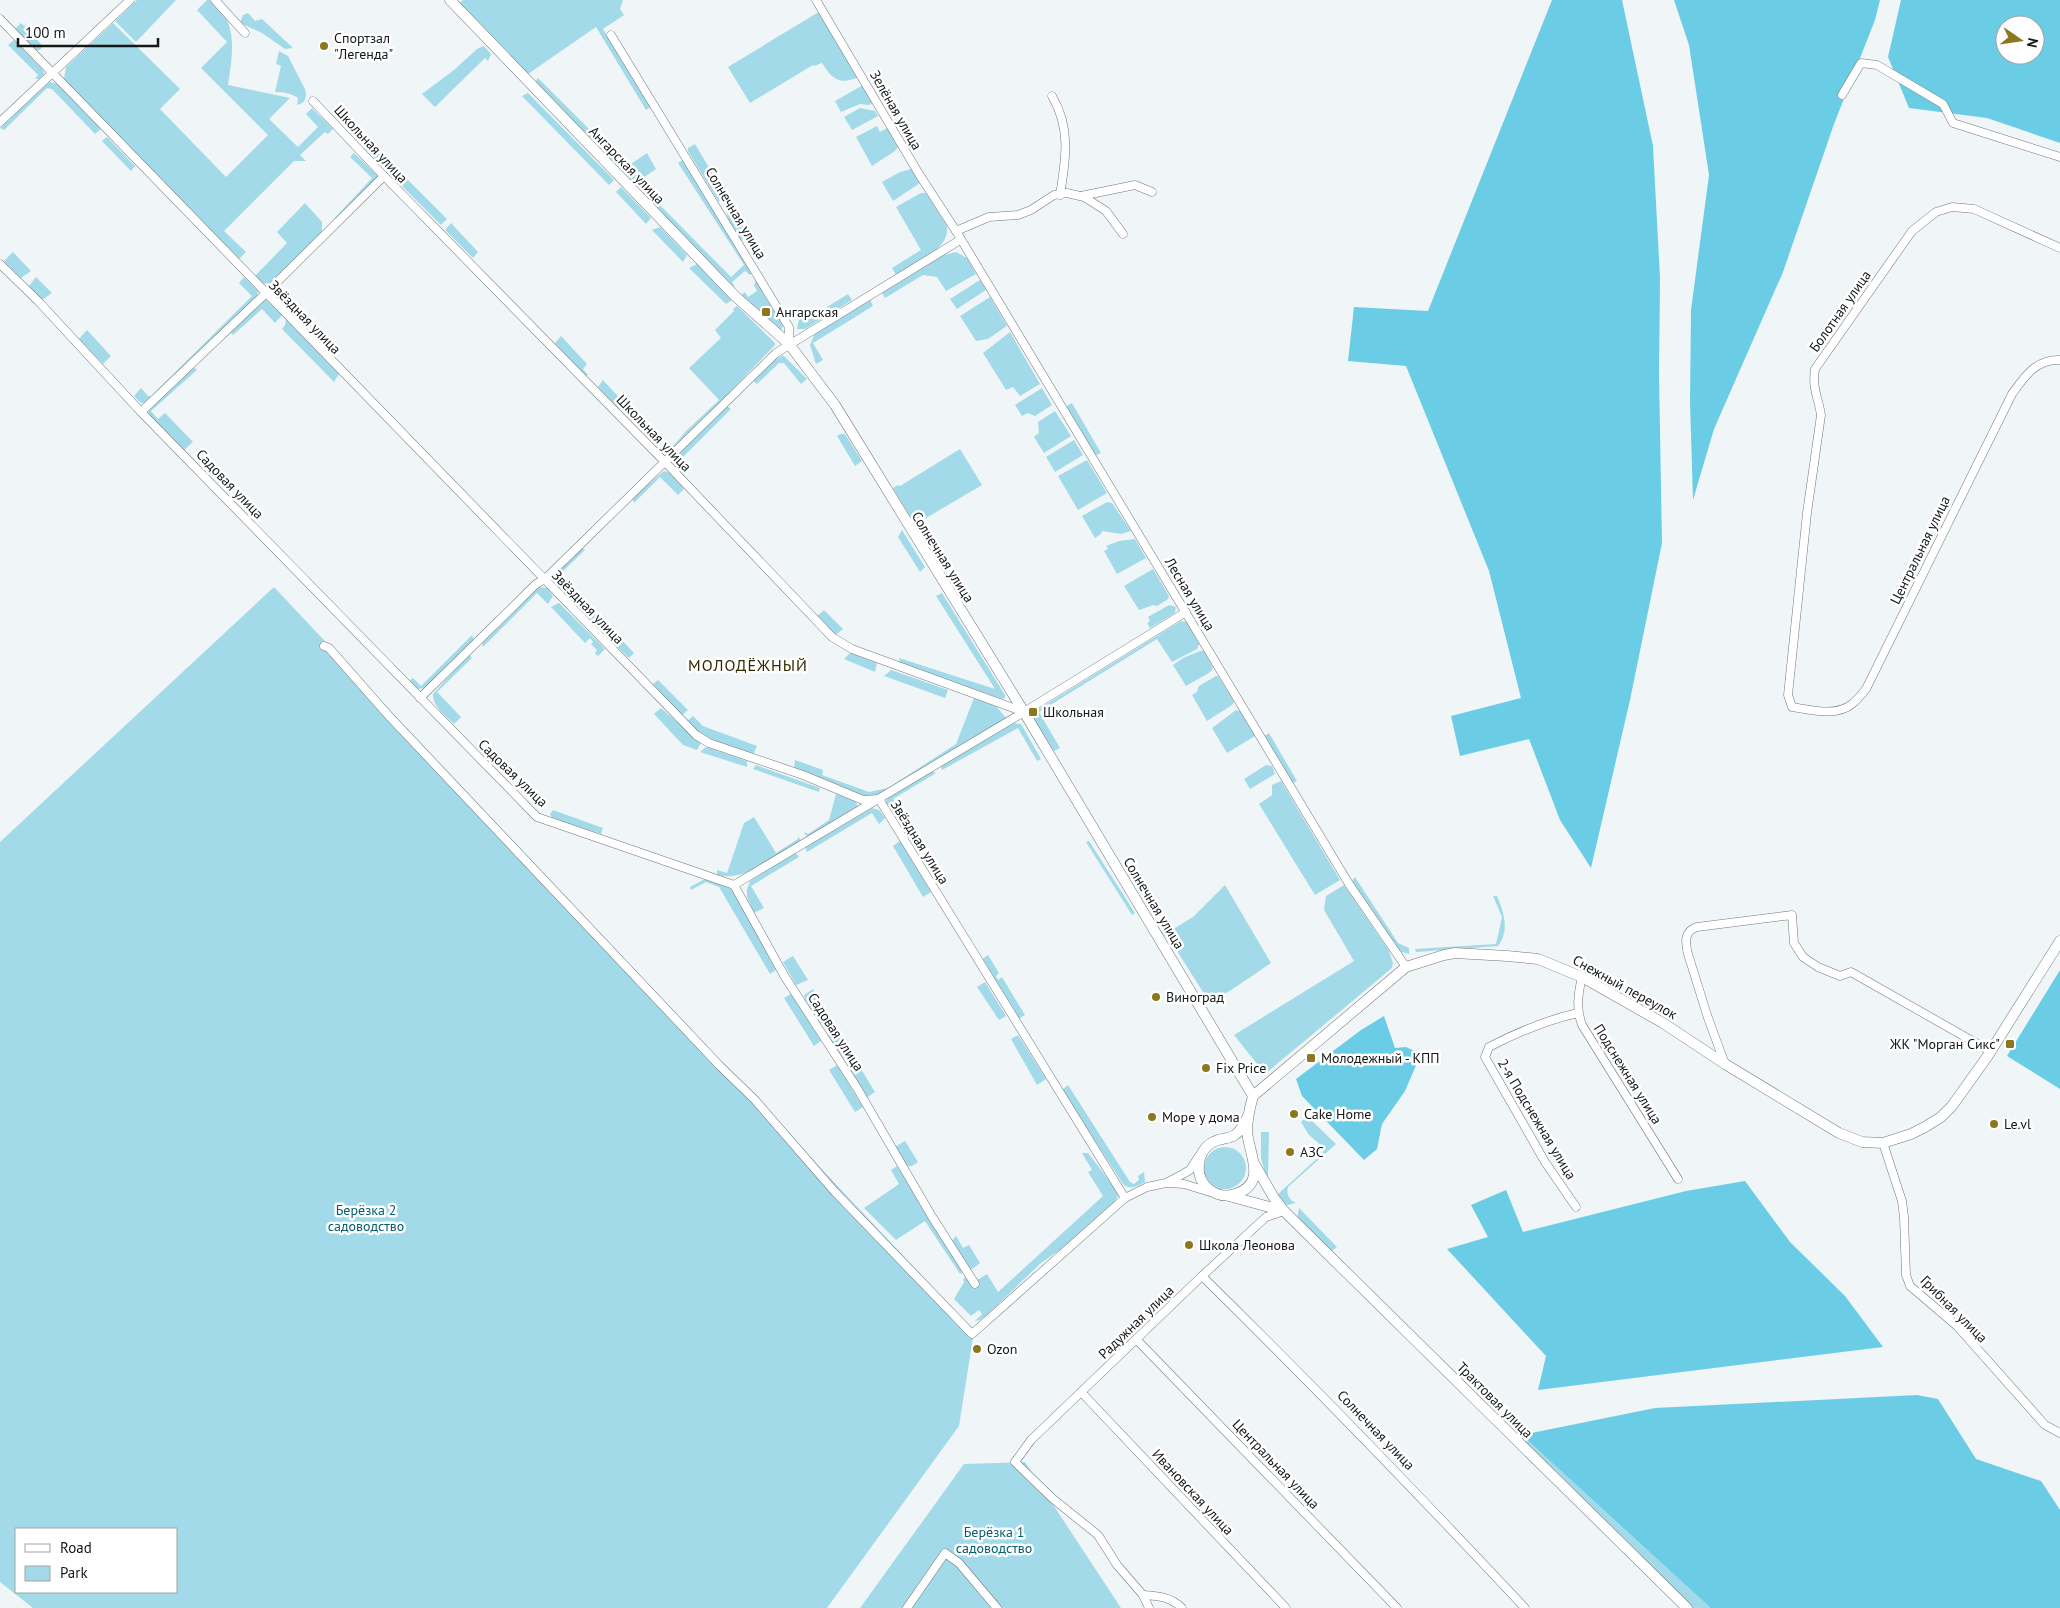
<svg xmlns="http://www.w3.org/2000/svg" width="2060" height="1608" viewBox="0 0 2060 1608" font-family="'PT Sans',sans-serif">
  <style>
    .green { fill: #a3dae9; fill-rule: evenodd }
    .forest { fill: #6acce5; fill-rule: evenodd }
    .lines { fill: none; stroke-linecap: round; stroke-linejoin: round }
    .minor-casing { stroke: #727678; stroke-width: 9 }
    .tertiary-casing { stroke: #727678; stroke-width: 11 }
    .minor { stroke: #fff; stroke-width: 8 }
    .tertiary { stroke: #fff; stroke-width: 10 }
    .poi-dot { fill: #8c771c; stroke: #fff; stroke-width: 2 }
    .labels { text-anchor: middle; stroke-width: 5; stroke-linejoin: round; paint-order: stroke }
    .poi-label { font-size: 14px; fill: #161818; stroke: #fff; text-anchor: start }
    .street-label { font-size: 14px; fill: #161818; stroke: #fff }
    .park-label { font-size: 14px; fill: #055d6e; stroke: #fff }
    .quarter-label { font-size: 16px; letter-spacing: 1px; fill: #332900; stroke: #fff }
  </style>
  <rect width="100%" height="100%" fill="#f0f6f7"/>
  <!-- green -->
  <g class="green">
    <path d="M137 0H176L136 42 115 21Z"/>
    <path d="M207 0H210C215 5 220 9 224 15 237 34 231 64 228 85L290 98 269 119 298 147 318 127 306 114 312 108 333 129 328 134 325 132 300 155 306 161H294L224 231 246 252 239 259 66 83 64 79 66 67 113 23 180 89 160 109 226 177 268 135 201 68 227 42 197 10Z"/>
    <path d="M463 0H623L620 9 624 15 603 29 651 107 646 110 596 27 528 74 459 3Z"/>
    <path d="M248 13 255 21 262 19 293 48 285 49 262 33 240 23 243 15Z"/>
    <path d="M817 13H820L859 77C839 85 833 80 822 63L814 66 813 65 750 103 728 67Z"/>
    <path d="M21 23 43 46 40 50H35L15 29Z"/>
    <path d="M14 40 43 70 44 74 39 79H35L38 75 8 45Z"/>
    <path d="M484 46 491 54 488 61 485 58 435 107 422 94 454 70 477 49Z"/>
    <path d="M279 51 288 56 305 89C307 97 306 103 297 105L298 98C291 93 283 92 275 92L281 66 276 64Z"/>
    <path d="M538 78 606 146 600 149 535 82Z"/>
    <path d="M49 82 55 83 59 85 101 129 95 134 52 89 47 88 4 130 0 128Z"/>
    <path d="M863 85 873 103 869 105 860 104 841 112 835 101Z"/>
    <path d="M528 93 614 180 609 185 522 96Z"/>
    <path d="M860 108 875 111 878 116 852 130 844 117Z"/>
    <path d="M877 126 880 132 887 128 898 147 895 151 872 166 856 137Z"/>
    <path d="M107 137 135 166 131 171 102 141Z"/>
    <path d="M370 142 447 219 441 225 364 148Z"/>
    <path d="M695 144 727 198 721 201H718L688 151V148Z"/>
    <path d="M611 152 624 165 628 166 647 153 656 169 637 182 640 186 637 187 608 157Z"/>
    <path d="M354 153 377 175V178L334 221 333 220 372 178 350 157Z"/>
    <path d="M684 159 752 272 750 275 745 271 732 282 736 289 642 193 646 191 731 277 744 265 678 163Z"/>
    <path d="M911 169 920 183 893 201 882 182 900 172Z"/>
    <path d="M621 187 651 218 646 224 616 192Z"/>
    <path d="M921 193H926L947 226C950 251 913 264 896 275L892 268 921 250 896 207Z"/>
    <path d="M305 203 322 222V233L271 283 261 284 255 276 287 243 277 232Z"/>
    <path d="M733 208 749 236 741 240 728 219 726 211Z"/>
    <path d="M451 223 478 252 473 258 445 230Z"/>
    <path d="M660 227 687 255 683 262 652 230Z"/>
    <path d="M13 252 31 271 21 278 4 261Z"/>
    <path d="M956 252 967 258 976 274 946 291 937 277 923 275 885 298 882 293 944 255Z"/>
    <path d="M697 264 732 300 726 304 689 268Z"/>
    <path d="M36 277 52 293 42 300 29 286Z"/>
    <path d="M244 277 258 291 257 297 149 402 141 403 134 396 141 388 148 396H151L252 296 239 283Z"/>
    <path d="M756 280 778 315 783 327 780 331 741 295 745 292 748 297 757 291 754 285Z"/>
    <path d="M980 280 986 290 957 309 950 299Z"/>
    <path d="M848 294 852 300 805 329H797L799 318 806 320Z"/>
    <path d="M990 297 1007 326 988 339 976 341 960 316Z"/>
    <path d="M870 299 873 306 813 343 823 360 816 364 810 345 815 333Z"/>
    <path d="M264 300H266L282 315 275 323 262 309 233 335 230 332Z"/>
    <path d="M737 306 775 343V345L721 401 669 451 686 431 719 400 689 368 721 338 715 330 734 311 733 309Z"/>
    <path d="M286 319 339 374 334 382 282 329 285 325Z"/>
    <path d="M87 330 111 356 103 364 79 339Z"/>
    <path d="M1010 332 1040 384 1020 396 1013 387 1006 390 983 353Z"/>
    <path d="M561 336 587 364 583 369 588 375 586 376 555 343Z"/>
    <path d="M783 355 807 379 801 384 784 363H779L757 384 753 381 775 360Z"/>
    <path d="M193 366 197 370 151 411 158 419 165 413 193 442 183 451 150 417 148 410Z"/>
    <path d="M603 380 626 405 619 409 598 387Z"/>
    <path d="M1042 388 1052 405 1035 416 1028 413 1022 416 1015 405Z"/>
    <path d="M1072 403 1101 453 1094 456 1065 407Z"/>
    <path d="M727 406 731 409 678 462 687 472 683 476 674 463 676 455Z"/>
    <path d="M1055 411 1071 436 1044 453 1034 437 1039 433 1038 422Z"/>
    <path d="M840 434H845L862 461 855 466 837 436Z"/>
    <path d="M1074 440 1083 455 1055 472 1046 457Z"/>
    <path d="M960 449 982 485 921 521 931 538 928 539 924 533 921 535 893 488 898 485 900 486Z"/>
    <path d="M1087 460 1107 493 1078 510 1058 476Z"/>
    <path d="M664 471 670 473 684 489 678 495 660 477 634 503 632 498Z"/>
    <path d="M1107 502 1112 503 1131 531 1121 534 1102 531 1101 534 1095 538 1082 516Z"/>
    <path d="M902 530 925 567 920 572 898 537Z"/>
    <path d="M1135 539 1146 558 1117 574 1104 551 1108 549 1106 546 1119 541Z"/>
    <path d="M582 547 585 550 558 576 601 618 592 625 553 581 554 574Z"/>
    <path d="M1153 569 1169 596 1168 599 1157 606 1153 605 1139 610 1124 586Z"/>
    <path d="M274 587 974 1331 959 1426 827 1608H33L0 1582V842ZM16 1529H176V1592H16Z"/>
    <path d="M539 587 547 588 553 596 548 604 537 593 483 647 482 644 485 639Z"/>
    <path d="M942 593 1005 695V698L1002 699 900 663 899 658 995 689 936 596Z"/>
    <path d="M559 603 605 649 598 656 595 653 597 650 591 644 593 642 590 638 585 643 551 607Z"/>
    <path d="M1169 605 1176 607 1175 613 1150 628 1147 623 1150 621 1148 617Z"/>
    <path d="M824 610 843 629 836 635 817 616Z"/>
    <path d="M1181 621 1187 622 1199 644 1197 649 1172 662 1157 639 1039 712 1060 748 1054 751 1034 719 1037 710Z"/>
    <path d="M607 624 634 653 629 658 600 631Z"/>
    <path d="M472 635 474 640 426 688 417 689 408 682 413 678 421 686Z"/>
    <path d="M1200 651H1204L1213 668 1209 673 1186 686 1173 665 1183 658Z"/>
    <path d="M850 653 877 663 875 672 844 659Z"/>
    <path d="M469 654 472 658 437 692 461 717 454 724C445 715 433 707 433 694Z"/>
    <path d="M891 670 948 690 945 698 884 676Z"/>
    <path d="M1216 676H1218L1234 702 1232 705 1207 721 1192 695 1197 692 1199 686Z"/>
    <path d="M658 680 688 710 681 716 653 684Z"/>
    <path d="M974 698 996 706 1006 718 882 793 866 797 862 796 794 769 795 760 823 770 822 775 869 792 888 788 956 744Z"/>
    <path d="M661 708 701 743 697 750 683 745 654 714Z"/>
    <path d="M1236 710 1240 711 1255 736 1227 753 1212 728Z"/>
    <path d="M693 716 703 726 757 746 753 755C729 747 705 740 686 722Z"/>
    <path d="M1013 723 1021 724 1041 759 1037 761 1018 728 942 770 941 766Z"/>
    <path d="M1269 733 1297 781 1293 783 1264 736Z"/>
    <path d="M706 747 747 761V767L700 752Z"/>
    <path d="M756 765 820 788 819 792 753 769Z"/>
    <path d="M1266 765 1272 766 1275 774 1250 789 1244 779Z"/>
    <path d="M932 771 936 773 893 799 898 806 890 811 886 802 888 797Z"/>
    <path d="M1281 781 1340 880 1315 895 1259 804 1272 795V785Z"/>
    <path d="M836 794 855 801 858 806 807 837 804 832 808 834 829 820Z"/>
    <path d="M872 808 879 810 885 818 879 824 872 813 807 852 805 847Z"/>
    <path d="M553 810 603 828 601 834 552 818 550 814Z"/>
    <path d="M754 817 776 853 798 839V836L801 841C776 856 747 882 717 875V870L727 873 744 823Z"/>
    <path d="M900 841 931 892 923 897 893 846Z"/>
    <path d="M1089 841 1135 913 1132 915 1086 842Z"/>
    <path d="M795 852 799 857 751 886 764 908 754 913 747 897V889L750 881Z"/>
    <path d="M1355 877 1398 943 1409 948V954L1402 952 1396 947 1352 881Z"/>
    <path d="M705 879 728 886 736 895 776 970 770 974 719 887 706 882 691 890 690 887Z"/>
    <path d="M1225 885 1271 963C1258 971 1221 1000 1208 1000L1172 943 1161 932 1168 929 1170 931 1193 917Z"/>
    <path d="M1344 885 1389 951 1393 963 1392 968 1265 1074 1234 1035 1354 961 1324 910 1326 896Z"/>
    <path d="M1493 896H1497C1504 912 1510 931 1498 946L1416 952 1415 949 1496 944 1502 917Z"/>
    <path d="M988 955 999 973 996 976 998 980 1002 977 1025 1015 1018 1019 981 960Z"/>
    <path d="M793 956 808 980 796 985 783 962Z"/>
    <path d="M985 982 1006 1016 999 1020 977 987Z"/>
    <path d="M813 989 830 1018 820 1024 805 999 804 995Z"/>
    <path d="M791 994 821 1041 814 1046 784 998Z"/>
    <path d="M837 1029 852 1054 843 1059 828 1035Z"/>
    <path d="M1018 1035 1046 1079 1037 1085 1011 1039Z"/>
    <path d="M858 1064 875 1092 866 1098 849 1070Z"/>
    <path d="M837 1065 863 1107 855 1112 829 1070Z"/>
    <path d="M1068 1085 1130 1182 1134 1184 1139 1180 1138 1176 1144 1172 1145 1182C1137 1186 1130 1191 1123 1184L1062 1090Z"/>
    <path d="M1307 1116 1336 1144 1288 1187C1286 1194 1289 1200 1296 1203L1287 1205 1282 1202 1278 1194 1322 1154 1324 1148 1309 1135 1301 1122Z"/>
    <path d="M1261 1132H1269L1268 1177H1266L1261 1158Z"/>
    <path d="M905 1141 918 1162 912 1166H906L895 1147Z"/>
    <circle cx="1225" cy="1168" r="21"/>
    <path d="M1082 1153H1088L1115 1188 1118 1196 1114 1203 1061 1249 1041 1263 987 1315 980 1320 975 1321 982 1314 979 1310 971 1316 954 1299 964 1282 963 1279 966 1277 974 1289 979 1285 977 1280 987 1274 998 1292 1103 1196 1088 1172 1092 1170Z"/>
    <path d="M897 1166 963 1272 960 1274 925 1221 896 1240 864 1208 899 1184 891 1170Z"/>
    <path d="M1299 1208 1337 1247 1329 1253 1297 1218Z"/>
    <path d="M956 1236 963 1248 969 1245 980 1263 972 1269 969 1268 951 1242Z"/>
    <path d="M1522 1435 1718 1608H1689L1515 1439Z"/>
    <path d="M1025 1462 1121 1608H860L964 1464Z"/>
  </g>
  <!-- forest -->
  <g class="forest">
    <path d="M1552 0H1622L1653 146 1660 278 1659 374 1662 543 1630 700 1591 868 1560 820 1529 739 1460 756 1451 716 1521 698 1489 571 1406 366 1348 361 1354 307 1428 311Z"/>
    <path d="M1674 0H1880L1875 20 1834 124 1783 272 1714 429 1693 500 1690 402 1691 310 1709 175 1689 45Z"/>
    <path d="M1901 0H2060V143L1987 118 1909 108 1888 57ZM2005 25H2035V55H2005Z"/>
    <path d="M2060 970V1089L2007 1056Z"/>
    <path d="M1384 1016 1395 1048 1406 1047 1421 1054 1405 1091 1382 1124 1377 1149 1364 1160 1302 1096 1296 1079 1361 1030Z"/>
    <path d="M1745 1181 1790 1242 1845 1296 1883 1347 1538 1390 1546 1356 1447 1249 1488 1237 1471 1205 1506 1190 1523 1232 1686 1191Z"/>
    <path d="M1917 1395 1938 1399 1976 1459 2041 1481 2060 1510V1608H1711L1522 1435 1655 1408Z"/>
  </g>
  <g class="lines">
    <defs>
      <g id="minor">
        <path d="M215 0 245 33"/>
        <path d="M816 0 919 174 956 231 1349 884 1406 967"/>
        <path d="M0 19 696 735 709 743 803 775 863 800 879 799 1125 1198"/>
        <path d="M611 35 789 327V344"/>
        <path d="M1842 95 1861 63 1877 65 1943 104 1953 123 2060 157"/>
        <path d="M1052 96C1071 128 1066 159 1060 195"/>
        <path d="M313 101 384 176 665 462 832 637 852 649 1024 712"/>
        <path d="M0 122 130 0"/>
        <path d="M1081 196 1135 185 1152 192"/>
        <path d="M956 231 989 217 1018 215 1031 210 1054 195 1067 193 1084 197 1106 211 1123 234"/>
        <path d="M2060 248 1974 209 1952 207 1936 212 1912 231 1815 369C1812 389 1818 396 1821 415L1807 513 1788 695 1792 707C1811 710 1836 717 1852 704 1857 700 1862 694 1866 689L2012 394C2025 376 2036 359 2060 360"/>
        <path d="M0 264 38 301 141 412 537 817 734 885 785 977 857 1088 931 1215 975 1284"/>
        <path d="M141 412 265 294 384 176"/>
        <path d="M324 646 329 648 389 716 719 1065 755 1100 835 1192 972 1334 1125 1198 1147 1187 1166 1183 1183 1174 1190 1170 1199 1156"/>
        <path d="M420 698 536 584 545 579 776 353 960 240"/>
        <path d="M734 885 1024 712 1186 612"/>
        <path d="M1582 977C1578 994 1576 1008 1582 1025L1678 1179"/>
        <path d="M1725 1064 1708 1018 1688 954C1685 942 1684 931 1697 927L1792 915 1794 943 1803 957 1818 967 1840 976 1851 972 1990 1051"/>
        <path d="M1883 1143 1902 1201 1904 1217 1906 1275 1910 1286 1957 1326 2045 1425 2060 1433"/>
        <path d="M1168 1183 1184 1184 1210 1192"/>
        <path d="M1576 1207 1545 1162 1485 1057 1489 1047C1518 1032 1546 1020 1578 1013"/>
        <path d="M1202 1276C1312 1384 1419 1495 1525 1608"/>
        <path d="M1136 1339 1397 1608"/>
        <path d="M1082 1393 1286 1608"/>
        <path d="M1143 1595C1159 1596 1171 1597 1182 1608"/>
        <path d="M907 1608 945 1553 959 1563 997 1608"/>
        <path d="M1149 1608 1143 1595 1117 1565 1098 1535 1052 1498 1015 1462 1031 1440 1202 1276 1266 1217 1284 1211"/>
      </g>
      <g id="tertiary">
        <path d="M450 0 735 296 789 344 835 405 1024 712 1253 1096"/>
        <path d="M1253 1096 1406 967 1444 955 1455 953 1507 956 1538 959 1582 977 1663 1023 1725 1064 1839 1133 1862 1142 1883 1143 1911 1134 1925 1127 1941 1117 1952 1106 1987 1057 2060 941"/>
        <path d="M1248 1116C1245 1123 1242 1130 1235 1135 1229 1139 1220 1138 1213 1142 1196 1151 1193 1178 1210 1190 1217 1195 1226 1197 1235 1194 1269 1184 1248 1152 1247 1131 1247 1119 1250 1107 1253 1096"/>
        <path d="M1255 1165 1274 1198 1284 1211 1687 1608"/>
        <path d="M1229 1196 1284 1211"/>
      </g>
    </defs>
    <!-- minor casing -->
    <use href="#minor" class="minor-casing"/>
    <!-- tertiary casing -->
    <use href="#tertiary" class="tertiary-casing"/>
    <!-- minor -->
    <use href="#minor" class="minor"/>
    <!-- tertiary -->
    <use href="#tertiary" class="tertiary"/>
  </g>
  <!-- markers -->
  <g class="poi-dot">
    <circle cx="324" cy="46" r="5"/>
    <rect x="761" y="307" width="10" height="10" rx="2.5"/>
    <rect x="1028" y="707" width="10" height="10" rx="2.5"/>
    <circle cx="1156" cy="997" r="5"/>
    <rect x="2005" y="1039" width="10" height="10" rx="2.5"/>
    <rect x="1306" y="1053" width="10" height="10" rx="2.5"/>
    <circle cx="1206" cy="1068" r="5"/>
    <circle cx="1294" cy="1114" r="5"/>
    <circle cx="1152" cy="1117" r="5"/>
    <circle cx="1994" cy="1124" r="5"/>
    <circle cx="1290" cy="1152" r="5"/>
    <circle cx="1189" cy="1245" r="5"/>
    <circle cx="977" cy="1349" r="5"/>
  </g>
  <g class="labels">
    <!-- poi labels -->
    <g class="poi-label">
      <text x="334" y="43">Спортзал<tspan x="334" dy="16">"Легенда"</tspan></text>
      <text x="776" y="317">Ангарская</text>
      <text x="1043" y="717">Школьная</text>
      <text x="1166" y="1002">Виноград</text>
      <text x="2000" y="1049" text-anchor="end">ЖК "Морган Сикс"</text>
      <text x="1321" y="1063">Молодежный - КПП</text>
      <text x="1216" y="1073">Fix Price</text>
      <text x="1304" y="1119">Cake Home</text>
      <text x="1162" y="1122">Море у дома</text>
      <text x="2004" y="1129">Le.vl</text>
      <text x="1300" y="1157">АЗС</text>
      <text x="1199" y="1250">Школа Леонова</text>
      <text x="987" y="1354">Ozon</text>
    </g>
    <!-- street labels -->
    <g class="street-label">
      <text transform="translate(896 110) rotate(60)" y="5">Зелёная улица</text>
      <text transform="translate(371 144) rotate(47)" y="5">Школьная улица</text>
      <text transform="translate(627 165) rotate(46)" y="5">Ангарская улица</text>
      <text transform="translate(736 213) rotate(59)" y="5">Солнечная улица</text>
      <text transform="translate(1840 311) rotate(-55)" y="5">Болотная улица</text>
      <text transform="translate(305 317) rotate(46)" y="5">Звёздная улица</text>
      <text transform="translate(654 433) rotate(46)" y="5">Школьная улица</text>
      <text transform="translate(230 484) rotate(46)" y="5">Садовая улица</text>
      <text transform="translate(1920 550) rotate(-64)" y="5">Центральная улица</text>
      <text transform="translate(943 557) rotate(58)" y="5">Солнечная улица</text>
      <text transform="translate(1190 594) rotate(59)" y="5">Лесная улица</text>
      <text transform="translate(588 607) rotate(46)" y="5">Звёздная улица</text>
      <text transform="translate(513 773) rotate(44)" y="5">Садовая улица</text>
      <text transform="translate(920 842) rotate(58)" y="5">Звёздная улица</text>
      <text transform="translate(1154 903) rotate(59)" y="5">Солнечная улица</text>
      <text transform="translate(1625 987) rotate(29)" y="5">Снежный переулок</text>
      <text transform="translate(836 1032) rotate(57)" y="5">Садовая улица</text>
      <text transform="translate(1628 1074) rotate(58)" y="5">Подснежная улица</text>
      <text transform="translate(1537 1119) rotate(59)" y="5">2-я Подснежная улица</text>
      <text transform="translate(1954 1309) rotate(45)" y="5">Грибная улица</text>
      <text transform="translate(1136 1322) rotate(-44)" y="5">Радужная улица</text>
      <text transform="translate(1495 1400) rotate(45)" y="5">Трактовая улица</text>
      <text transform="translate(1376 1430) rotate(46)" y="5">Солнечная улица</text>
      <text transform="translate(1276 1464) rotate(46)" y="5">Центральная улица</text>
      <text transform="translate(1193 1492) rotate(47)" y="5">Ивановская улица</text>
    </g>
    <!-- park labels -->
    <g class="park-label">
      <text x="366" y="1215">Берёзка 2<tspan x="366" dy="16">садоводство</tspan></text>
      <text x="994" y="1537">Берёзка 1<tspan x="994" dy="16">садоводство</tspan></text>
    </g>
    <!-- quarter labels -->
    <g class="quarter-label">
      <text x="748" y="671">МОЛОДЁЖНЫЙ</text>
    </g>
  </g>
  <!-- legend -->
  <rect x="15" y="1528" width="162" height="65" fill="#ffffff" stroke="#a2a3a3"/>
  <rect x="25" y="1544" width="25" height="8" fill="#ffffff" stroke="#a2a3a3"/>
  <text x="60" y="1553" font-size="15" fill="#161818">Road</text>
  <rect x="25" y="1566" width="25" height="15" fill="#a3dae9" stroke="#a2a3a3"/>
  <text x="60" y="1578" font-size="15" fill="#161818">Park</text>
  <!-- north arrow -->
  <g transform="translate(2020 40) rotate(103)"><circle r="24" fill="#ffffff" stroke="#a2a3a3"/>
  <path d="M0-4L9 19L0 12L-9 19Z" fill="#8c771c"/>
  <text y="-8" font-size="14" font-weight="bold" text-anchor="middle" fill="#161818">N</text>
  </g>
  <!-- scale -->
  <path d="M18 38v8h140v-8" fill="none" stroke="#161818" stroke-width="2.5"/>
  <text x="25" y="38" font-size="15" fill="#161818" stroke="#ffffff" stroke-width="4" paint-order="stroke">100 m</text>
</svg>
